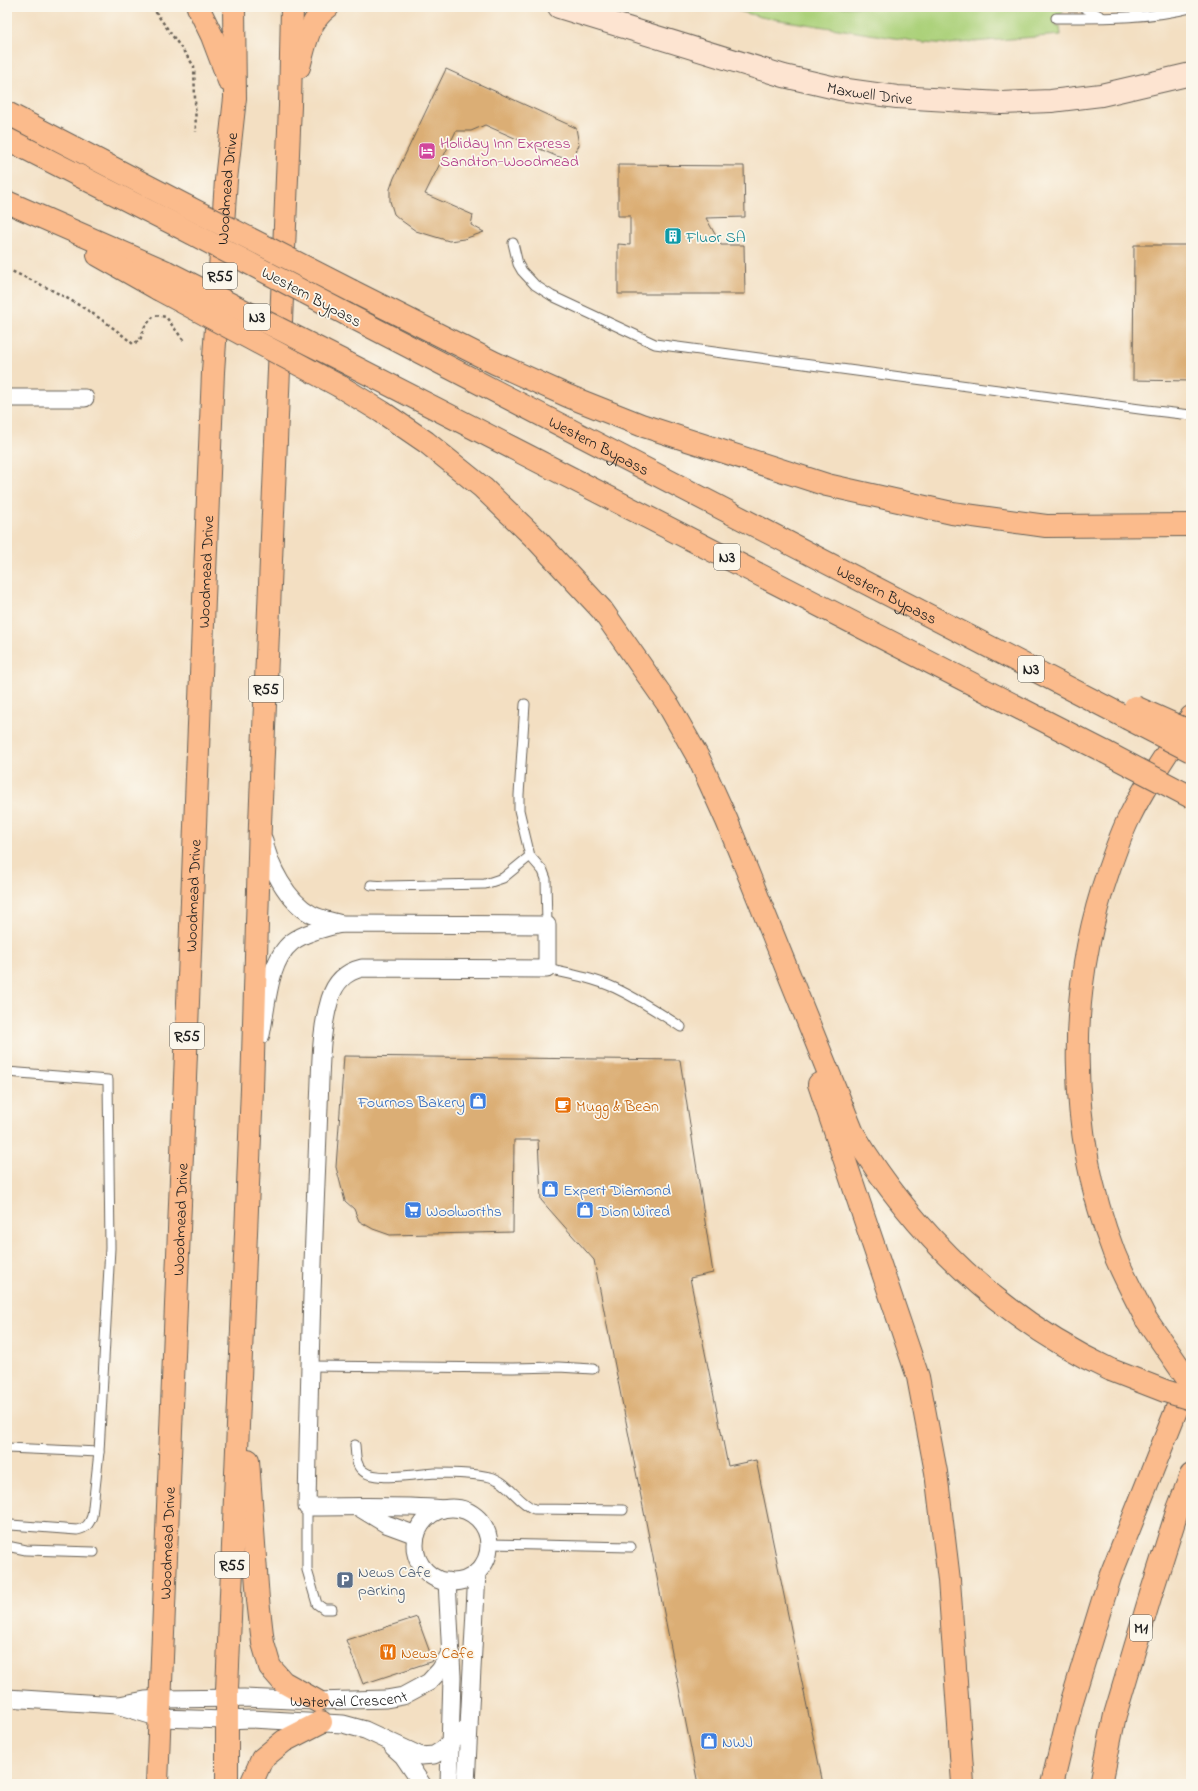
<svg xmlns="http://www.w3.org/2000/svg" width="1198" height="1791" viewBox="0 0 1198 1791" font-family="'Indie Flower',sans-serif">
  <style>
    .green { fill: #acd17a; stroke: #64764b }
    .building { fill: #dbae75 }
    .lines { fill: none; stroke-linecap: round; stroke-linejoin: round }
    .service-casing { stroke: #676056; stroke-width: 11 }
    .minor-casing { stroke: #676056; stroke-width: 19 }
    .secondary-casing { stroke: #676056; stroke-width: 24 }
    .primary-casing { stroke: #676056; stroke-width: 24 }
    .motorway-casing { stroke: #676056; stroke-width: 24 }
    .path { stroke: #676056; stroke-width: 2.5; stroke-dasharray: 3 3; stroke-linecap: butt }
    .service { stroke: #fff; stroke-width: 9 }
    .minor { stroke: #fff; stroke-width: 17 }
    .secondary { stroke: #fde4d1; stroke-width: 22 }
    .primary { stroke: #fbbb8c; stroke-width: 22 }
    .motorway { stroke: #fbbb8c; stroke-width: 22 }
    .motorway-bridge-casing { stroke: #676056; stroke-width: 24; stroke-linecap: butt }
    .motorway-bridge { stroke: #fbbb8c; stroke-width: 22 }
    .labels { text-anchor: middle; stroke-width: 3.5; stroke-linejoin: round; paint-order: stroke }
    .shield { fill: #fbf7ec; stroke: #5f5e5a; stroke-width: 1 }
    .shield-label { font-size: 15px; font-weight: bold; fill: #1c1c1c }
    .street-label { font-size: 16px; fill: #1c1c1c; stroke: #fbf7ec }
    .hotel-label { font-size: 16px; fill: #b23c85; stroke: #fbf7ec; text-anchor: start }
    .culture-label { font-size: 16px; fill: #0d838f; stroke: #fbf7ec; text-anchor: start }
    .shop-label { font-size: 16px; fill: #366cbe; stroke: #fbf7ec; text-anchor: start }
    .food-label { font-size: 16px; fill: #c56008; stroke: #fbf7ec; text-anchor: start }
    .service-label { font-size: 16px; fill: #4e5e75; stroke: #fbf7ec; text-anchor: start }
  </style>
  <rect width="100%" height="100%" fill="#fbf7ec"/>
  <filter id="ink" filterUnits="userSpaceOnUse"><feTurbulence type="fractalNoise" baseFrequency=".025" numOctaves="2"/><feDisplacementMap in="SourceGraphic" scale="8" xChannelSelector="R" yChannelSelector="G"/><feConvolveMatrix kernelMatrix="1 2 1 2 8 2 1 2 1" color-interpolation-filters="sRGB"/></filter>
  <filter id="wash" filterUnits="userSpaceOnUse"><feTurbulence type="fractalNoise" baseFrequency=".012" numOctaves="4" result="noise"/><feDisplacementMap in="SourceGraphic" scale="16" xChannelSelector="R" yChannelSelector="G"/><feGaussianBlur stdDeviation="0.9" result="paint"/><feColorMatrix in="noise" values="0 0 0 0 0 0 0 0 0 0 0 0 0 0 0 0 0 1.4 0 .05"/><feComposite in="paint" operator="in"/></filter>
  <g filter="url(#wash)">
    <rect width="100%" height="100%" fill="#f3dfc2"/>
    <!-- green -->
    <path class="green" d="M724 7H1063V11L1060 16 1057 15 1055 25 1060 26 1061 35 947 44 914 41 761 17Z"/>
    <g id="blocks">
      <!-- building -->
      <g class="building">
        <path d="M446 69 576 128 579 145 572 160 556 156 485 125 471 131H456L425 194 473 215 471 225 484 232 464 239 449 241 416 231 402 221 394 214 390 201V189L394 178Z"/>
        <path d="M618 165 744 166 745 217 706 218 721 245H744L745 294H618V244L630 245V216H618Z"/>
        <path d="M1134 245H1191V381L1133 380Z"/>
        <path d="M344 1056 680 1060 713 1273 690 1278 728 1466 756 1460 823 1784H698L594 1260 541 1200 538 1140H514L513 1232 390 1235 373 1229 359 1221 354 1209 345 1201 336 1167Z"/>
        <path d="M417 1617 433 1661 363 1684 346 1640Z"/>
      </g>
    </g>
  </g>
  <g filter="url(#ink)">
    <use href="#blocks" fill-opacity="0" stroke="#676056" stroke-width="1"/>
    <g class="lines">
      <defs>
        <g id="service">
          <path d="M1083 7 1102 17"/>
          <path d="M1056 18C1101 18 1148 19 1191 8"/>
          <path d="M513 243 518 264 522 271 535 285 552 296 655 344 1147 410 1191 415"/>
          <path d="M525 704 519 795V810L530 856 543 871 546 879 547 925"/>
          <path d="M371 885 386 886 485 884 503 878 530 856"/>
          <path d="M547 969C570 974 593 978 615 988 638 999 660 1013 681 1027"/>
          <path d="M7 1072 108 1080 110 1248 99 1452 92 1516C89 1525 86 1528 77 1530L11 1525"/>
          <path d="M309 1366 513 1368 558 1367 593 1369"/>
          <path d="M355 1445C356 1454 355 1465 363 1471 376 1482 418 1474 435 1473 453 1473 472 1473 490 1477 508 1481 517 1502 534 1509L623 1510"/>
          <path d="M7 1448 99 1452"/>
          <path d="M307 1507V1570L317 1604 324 1609H332"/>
          <path d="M489 1544 631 1547"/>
          <path d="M7 1546 26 1550 94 1552"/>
        </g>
        <g id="minor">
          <path d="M7 398H85"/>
          <path d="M264 840C269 866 287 901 311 914 320 919 331 921 341 924"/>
          <path d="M261 1035C267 1007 268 961 292 942 306 932 325 928 341 924L547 925V969L362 968C345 972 335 982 330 999 322 1025 321 1053 320 1080 319 1106 318 1132 317 1159 312 1275 309 1391 307 1507 353 1507 397 1505 443 1509"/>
          <path d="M358 1507 386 1524 416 1535"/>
          <circle cx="452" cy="1545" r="37"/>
          <path d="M447 1581 452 1677 449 1784"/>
          <path d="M7 1698 117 1705 160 1718 226 1720 252 1719 343 1724 365 1730 421 1756 434 1755 442 1750 469 1726"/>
          <path id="s1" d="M119 1705 145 1700 161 1699 244 1698 317 1701 386 1699 403 1696 429 1682 440 1670 451 1652"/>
          <path d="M393 1747 403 1756 422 1784"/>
          <path d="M466 1784 477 1572"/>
        </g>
        <g id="secondary">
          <path id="s2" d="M559 7 784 76 840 89 897 97 1001 103 1051 101 1101 95 1191 74"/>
        </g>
        <g id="primary">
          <path d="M198 7 212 36 229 81"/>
          <path d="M299 67C305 46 308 21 328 7"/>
          <path d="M248 1460 258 1600 263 1643 270 1667 283 1682 317 1701"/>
          <path id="s3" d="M157 1784 213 372 226 180 235 98 234 7"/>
          <path d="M227 1784V1690L252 1089 260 824 290 106 292 7"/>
          <path d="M251 1784 262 1759 284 1741 321 1722"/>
        </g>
        <g id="motorway">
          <path d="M7 113 188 207"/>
          <path d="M7 139 178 226"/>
          <path d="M7 202 167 272"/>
          <path d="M98 255 158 289"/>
          <path d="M352 291 495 363 568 396 641 425 827 485 952 513 1046 526 1191 525"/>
          <path id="s4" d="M348 315 1127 718"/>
          <path d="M347 363 1105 752"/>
          <path d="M341 387 382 412 426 442 483 488 536 539 602 610 669 706 699 759 727 821 853 1133C915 1236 1002 1319 1111 1370"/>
          <path d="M819 1084 918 1377 936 1472 949 1580 963 1784"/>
          <path d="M1146 1319C1135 1297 1123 1275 1114 1253 1067 1130 1066 992 1109 869 1115 852 1121 834 1129 818 1146 783 1169 750 1191 717"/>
          <path d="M1052 1784 1072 1701 1110 1577 1189 1378"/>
          <path d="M1101 1784 1115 1715 1151 1594 1178 1509 1191 1475"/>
        </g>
      </defs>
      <!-- service casing -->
      <use href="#service" class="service-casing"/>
      <!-- minor casing -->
      <use href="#minor" class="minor-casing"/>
      <!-- secondary casing -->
      <use href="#secondary" class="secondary-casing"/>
      <!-- primary casing -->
      <use href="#primary" class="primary-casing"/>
      <!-- motorway casing -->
      <use href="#motorway" class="motorway-casing"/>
      <!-- path -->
      <g class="path">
        <path d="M152 7 194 66 196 132"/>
        <path d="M7 269C54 290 94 310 133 344L140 340 145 326 155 315 166 317 184 341"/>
      </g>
      <!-- service -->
      <use href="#service" class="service"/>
      <!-- minor -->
      <use href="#minor" class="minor"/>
      <!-- secondary -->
      <use href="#secondary" class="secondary"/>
      <!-- primary -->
      <use href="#primary" class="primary"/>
      <!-- motorway -->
      <use href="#motorway" class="motorway"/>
      <defs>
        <g id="motorway-bridge">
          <path d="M188 207 352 291"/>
          <path d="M178 226 348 315"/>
          <path d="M167 272 347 363"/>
          <path d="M158 289 341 387"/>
          <path d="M1135 707 1191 732"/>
          <path d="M1127 718 1191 751"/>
          <path d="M1105 752 1191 797"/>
          <path d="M1146 1319 1191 1384"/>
          <path d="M1111 1370 1165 1391 1191 1399"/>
        </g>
      </defs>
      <!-- motorway-bridge casing -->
      <use href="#motorway-bridge" class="motorway-bridge-casing"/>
      <!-- motorway-bridge -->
      <use href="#motorway-bridge" class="motorway-bridge"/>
    </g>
  </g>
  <!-- icons -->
  <defs>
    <symbol id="hotel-square" viewBox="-11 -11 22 22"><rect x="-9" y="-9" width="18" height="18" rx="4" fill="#d1479c" stroke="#fbf7ec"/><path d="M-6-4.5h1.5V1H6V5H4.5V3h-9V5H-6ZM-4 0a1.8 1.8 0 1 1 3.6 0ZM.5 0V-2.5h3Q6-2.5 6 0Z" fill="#fff"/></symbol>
    <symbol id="building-square" viewBox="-11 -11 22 22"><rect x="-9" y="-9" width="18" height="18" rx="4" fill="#0f9aa8" stroke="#fbf7ec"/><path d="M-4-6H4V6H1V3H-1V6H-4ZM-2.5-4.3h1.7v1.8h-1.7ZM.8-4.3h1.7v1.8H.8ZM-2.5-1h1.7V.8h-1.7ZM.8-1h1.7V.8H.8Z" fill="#fff"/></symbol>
    <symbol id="shop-square" viewBox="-11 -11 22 22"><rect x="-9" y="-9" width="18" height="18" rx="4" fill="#3f7fe0" stroke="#fbf7ec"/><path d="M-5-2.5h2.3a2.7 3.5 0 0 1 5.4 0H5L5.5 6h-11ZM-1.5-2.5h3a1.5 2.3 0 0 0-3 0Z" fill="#fff"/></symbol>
    <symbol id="cafe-square" viewBox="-11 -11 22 22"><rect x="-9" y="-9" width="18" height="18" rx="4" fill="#e8710a" stroke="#fbf7ec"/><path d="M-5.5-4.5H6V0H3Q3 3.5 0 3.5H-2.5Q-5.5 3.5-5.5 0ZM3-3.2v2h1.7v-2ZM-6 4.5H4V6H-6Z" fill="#fff"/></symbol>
    <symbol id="supermarket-square" viewBox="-11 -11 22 22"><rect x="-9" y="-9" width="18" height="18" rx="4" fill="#3f7fe0" stroke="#fbf7ec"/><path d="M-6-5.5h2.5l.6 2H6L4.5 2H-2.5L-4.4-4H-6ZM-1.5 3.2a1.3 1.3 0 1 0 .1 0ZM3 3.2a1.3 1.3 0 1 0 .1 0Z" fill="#fff"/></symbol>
    <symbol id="parking-square" viewBox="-11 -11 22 22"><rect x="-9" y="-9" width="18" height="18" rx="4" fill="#5c6f8a" stroke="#fbf7ec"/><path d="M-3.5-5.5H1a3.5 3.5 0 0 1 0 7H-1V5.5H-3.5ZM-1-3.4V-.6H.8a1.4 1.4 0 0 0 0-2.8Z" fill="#fff"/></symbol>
    <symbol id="restaurant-square" viewBox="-11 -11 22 22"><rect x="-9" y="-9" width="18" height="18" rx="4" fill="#e8710a" stroke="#fbf7ec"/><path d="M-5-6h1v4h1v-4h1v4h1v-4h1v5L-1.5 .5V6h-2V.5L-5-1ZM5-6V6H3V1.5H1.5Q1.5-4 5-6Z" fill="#fff"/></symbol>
  </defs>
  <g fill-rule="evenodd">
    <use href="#hotel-square" x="417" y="141" width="20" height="20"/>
    <use href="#building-square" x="663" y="226" width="20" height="20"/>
    <use href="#shop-square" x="468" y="1091" width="20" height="20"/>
    <use href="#cafe-square" x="553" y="1095" width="20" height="20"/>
    <use href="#shop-square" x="540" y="1179" width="20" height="20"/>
    <use href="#supermarket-square" x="403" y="1200" width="20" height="20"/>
    <use href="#shop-square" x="575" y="1200" width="20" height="20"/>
    <use href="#parking-square" x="335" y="1570" width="20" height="20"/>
    <use href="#restaurant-square" x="378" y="1642" width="20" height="20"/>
    <use href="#shop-square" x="699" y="1731" width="20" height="20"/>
  </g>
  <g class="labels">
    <!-- shield labels -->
    <g class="shield">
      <rect x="203" y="263" width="34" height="26" rx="3"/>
      <rect x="244" y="304" width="26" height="26" rx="3"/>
      <rect x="714" y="544" width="26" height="26" rx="3"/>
      <rect x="1018" y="656" width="26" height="26" rx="3"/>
      <rect x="249" y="676" width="34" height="26" rx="3"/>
      <rect x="170" y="1023" width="34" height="26" rx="3"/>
      <rect x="215" y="1552" width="34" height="26" rx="3"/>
      <rect x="1130" y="1615" width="22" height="26" rx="3"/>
    </g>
    <g class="shield-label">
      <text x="220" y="281">R55</text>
      <text x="257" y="322">N3</text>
      <text x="727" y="562">N3</text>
      <text x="1031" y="674">N3</text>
      <text x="266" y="694">R55</text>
      <text x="187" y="1041">R55</text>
      <text x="232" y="1570">R55</text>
      <text x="1141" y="1633">M1</text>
    </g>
    <!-- street labels -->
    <g class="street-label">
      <text dy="6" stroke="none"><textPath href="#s2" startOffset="323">Maxwell Drive</textPath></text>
      <text dy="6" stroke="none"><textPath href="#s3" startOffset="1597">Woodmead Drive</textPath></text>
      <text transform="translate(312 296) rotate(28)" y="6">Western Bypass</text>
      <text dy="6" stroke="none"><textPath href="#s4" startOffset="283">Western Bypass</textPath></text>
      <text dy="6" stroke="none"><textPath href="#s3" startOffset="1213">Woodmead Drive</textPath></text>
      <text dy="6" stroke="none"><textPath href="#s4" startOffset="607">Western Bypass</textPath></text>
      <text dy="6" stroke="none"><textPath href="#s3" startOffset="889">Woodmead Drive</textPath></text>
      <text dy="6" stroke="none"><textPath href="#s3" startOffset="565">Woodmead Drive</textPath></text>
      <text dy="6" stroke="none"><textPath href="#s3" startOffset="241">Woodmead Drive</textPath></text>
      <text dy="6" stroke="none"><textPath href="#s1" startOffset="230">Waterval Crescent</textPath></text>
    </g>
    <!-- hotel labels -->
    <g class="hotel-label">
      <text x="440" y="148">Holiday Inn Express<tspan x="440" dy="18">Sandton-Woodmead</tspan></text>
    </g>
    <!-- culture labels -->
    <g class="culture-label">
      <text x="686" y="242">Fluor SA</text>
    </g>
    <!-- shop labels -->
    <g class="shop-label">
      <text x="465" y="1107" text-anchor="end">Fournos Bakery</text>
      <text x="563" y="1195">Expert Diamond</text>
      <text x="426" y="1216">Woolworths</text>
      <text x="598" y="1216">Dion Wired</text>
      <text x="722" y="1747">NWJ</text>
    </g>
    <!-- food labels -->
    <g class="food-label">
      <text x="576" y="1111">Mugg &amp; Bean</text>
      <text x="401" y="1658">News Cafe</text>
    </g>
    <!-- service labels -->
    <g class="service-label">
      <text x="358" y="1577">News Cafe<tspan x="358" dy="18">parking</tspan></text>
    </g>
  </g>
  <!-- margin -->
  <rect width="1198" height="1791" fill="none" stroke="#fbf7ec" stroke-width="24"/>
</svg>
